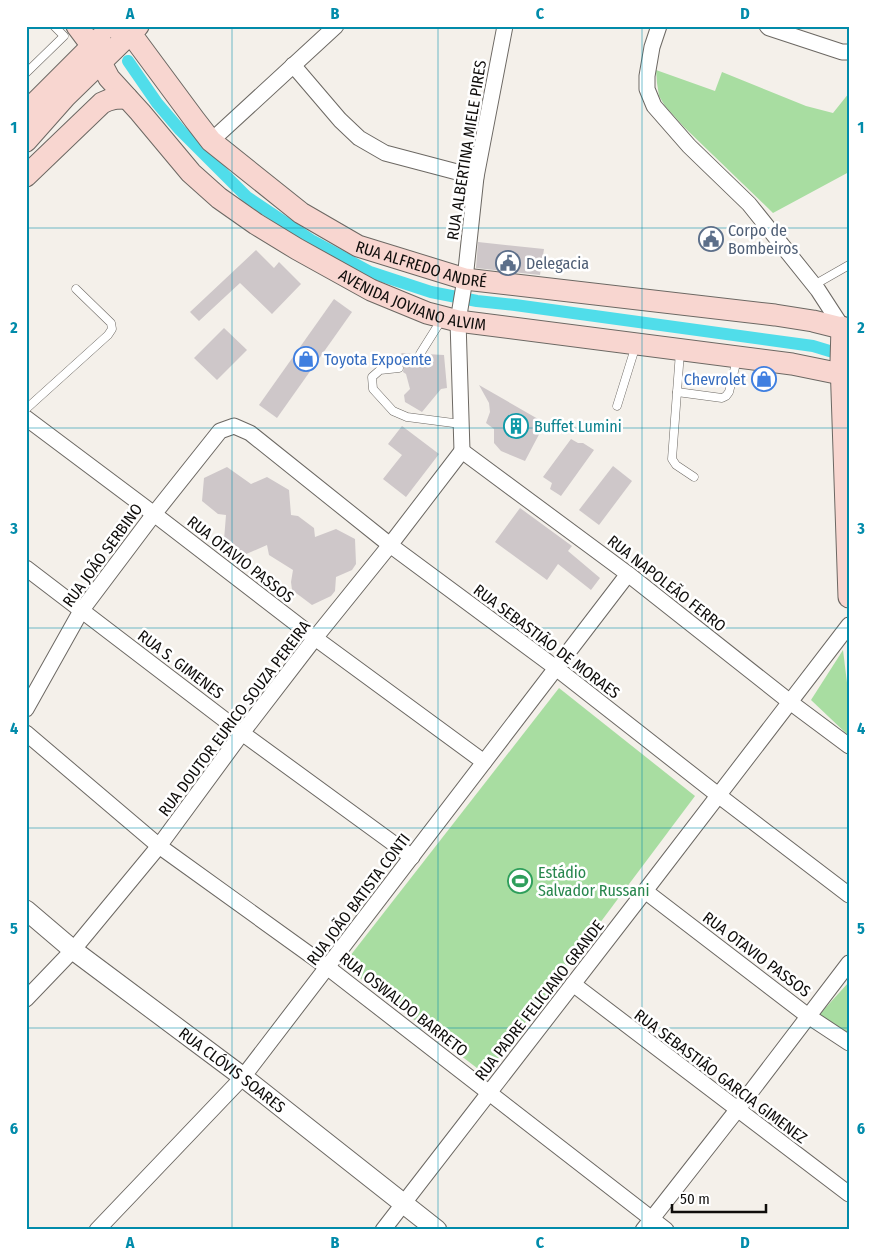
<svg xmlns="http://www.w3.org/2000/svg" width="875" height="1256" viewBox="0 0 875 1256" font-family="'Fira Sans Condensed',sans-serif">
  <style>
    .green { fill: #a8dda1 }
    .lines { fill: none; stroke-linecap: round; stroke-linejoin: round }
    .canal { stroke: #50ddea; stroke-width: 12 }
    .building { fill: #cec7c9 }
    .service-casing { stroke: #6c6863; stroke-width: 9 }
    .minor-casing { stroke: #6c6863; stroke-width: 17 }
    .tertiary-casing { stroke: #6c6863; stroke-width: 21 }
    .secondary-casing { stroke: #6c6863; stroke-width: 23 }
    .service { stroke: #fff; stroke-width: 8 }
    .minor { stroke: #fff; stroke-width: 15 }
    .tertiary { stroke: #fff; stroke-width: 19 }
    .secondary { stroke: #f8d6d0; stroke-width: 21 }
    .grid { fill: none; stroke: #018baa; stroke-width: 1; stroke-opacity: 0.55 }
    .labels { text-anchor: middle; stroke-width: 5; stroke-linejoin: round; paint-order: stroke }
    .street-label { font-size: 16px; fill: #0f0d0b; stroke: #fff }
    .service-label { font-size: 16px; fill: #4e5e75; stroke: #fff; text-anchor: start }
    .shop-label { font-size: 16px; fill: #366cbe; stroke: #fff; text-anchor: start }
    .culture-label { font-size: 16px; fill: #0d838f; stroke: #fff; text-anchor: start }
    .leisure-label { font-size: 16px; fill: #27864d; stroke: #fff; text-anchor: start }
    .neatline { fill: none; stroke: #018baa; stroke-width: 2 }
    .grid-label { font-size: 16px; text-anchor: middle; font-weight: bold; fill: #018baa }
  </style>
  <rect width="100%" height="100%" fill="#f4f0ea"/>
  <!-- green -->
  <g class="green">
    <path d="M656 70 715 91 722 72 806 106 833 113 849 93V172L773 213 684 127 665 106 659 96 657 83Z"/>
    <path d="M843 650 849 699V736L811 700Z"/>
    <path d="M559 688 695 796 486 1075 343 965Z"/>
    <path d="M849 982V1035L818 1016Z"/>
  </g>
  <g class="lines">
    <!-- canal -->
    <path class="canal" d="M128 61 157 103 180 130 247 197 311 240 370 272 431 292 477 301 515 305 813 346 846 356"/>
  </g>
  <!-- building -->
  <g class="building">
    <path d="M478 242 544 249 540 275 476 268Z"/>
    <path d="M256 250 274 268 279 262 301 284 272 314 240 283 199 321 190 312Z"/>
    <path d="M334 299 352 312 277 418 259 405Z"/>
    <path d="M224 328 247 350 217 380 194 358Z"/>
    <path d="M402 353 414 354 417 358 420 360 423 359 426 354 444 355 447 388 441 389 422 412 405 402 404 395 410 389 406 374 403 372 404 367 401 363H393L392 362Z"/>
    <path d="M479 385 545 423 525 461 501 451 494 443V429L486 423 490 412 489 403Z"/>
    <path d="M402 426 439 454 406 497 383 479 402 455 388 444Z"/>
    <path d="M571 439 578 443H583L594 450 561 496 550 489 552 483 543 477Z"/>
    <path d="M613 466 632 481 599 525 579 510Z"/>
    <path d="M227 467 251 484 267 477 289 490 291 515 298 516 314 528 315 537 336 529 355 539 356 564 352 570 336 577 335 591 331 596 312 605 292 590 291 582 293 570 269 555 267 545 244 555 224 540 226 515 218 514 202 501 204 478Z"/>
    <path d="M520 508 572 546 568 551 600 578 591 590 558 564 547 580 495 542Z"/>
  </g>
  <g class="lines">
    <defs>
      <g id="service">
        <path d="M26 73 64 36 54 26"/>
        <path d="M814 285 849 265"/>
        <path d="M680 352 672 459 676 465 694 477"/>
        <path d="M420 354 442 319"/>
        <path d="M399 368 380 370 372 377 373 389 393 411 407 417 461 424"/>
        <path d="M677 392 722 398 726 396 729 392 737 359"/>
        <path d="M617 406 636 345"/>
        <path d="M26 409 108 335 112 329 111 323 76 289"/>
      </g>
      <g id="minor">
        <path d="M659 26 652 47 647 76V89L654 106 689 146 749 204 818 290 842 327"/>
        <path d="M767 26 769 28 842 52H849"/>
        <path d="M293 65 340 120 359 138 385 153 476 177"/>
        <path d="M211 141 336 26"/>
        <path d="M26 418 154 514 315 638 484 762"/>
        <path d="M462 451 628 574 790 702 849 746"/>
        <path d="M462 451 458 321 465 279 476 177 505 26"/>
        <path d="M26 568 242 733 412 857"/>
        <path d="M26 709 81 611 154 514 220 431 234 426 250 433 390 545 556 668 718 795 849 895"/>
        <path d="M26 733 159 846 327 967 666 1230"/>
        <path d="M645 891 808 1016 849 1043"/>
        <path d="M573 984 849 1194"/>
        <path d="M26 999 73 950 159 846 242 733 315 638 390 545 462 451"/>
        <path d="M97 1230 243 1077 628 574"/>
        <path d="M383 1230 645 891 849 625"/>
        <path d="M643 1230 737 1110 849 963"/>
      </g>
      <g id="tertiary">
        <path id="s1" d="M26 910 73 950 243 1077 437 1230"/>
      </g>
      <g id="secondary">
        <path id="s2" d="M77 26 92 46 109 78 140 112 191 173 219 198 256 224 297 249 371 290 427 313 458 321 792 364 841 374 849 377"/>
        <path id="s3" d="M111 26 130 34 137 42 194 119 211 141 301 213 358 246 465 279 775 315 813 321 849 330"/>
        <path d="M26 112 100 38"/>
        <path d="M26 141 65 97 138 26"/>
        <path d="M26 176 102 103C111 98 117 98 127 98"/>
        <path d="M842 327 841 362 849 597"/>
      </g>
    </defs>
    <!-- service casing -->
    <use href="#service" class="service-casing"/>
    <!-- minor casing -->
    <use href="#minor" class="minor-casing"/>
    <!-- tertiary casing -->
    <use href="#tertiary" class="tertiary-casing"/>
    <!-- secondary casing -->
    <use href="#secondary" class="secondary-casing"/>
    <!-- service -->
    <use href="#service" class="service"/>
    <!-- minor -->
    <use href="#minor" class="minor"/>
    <!-- tertiary -->
    <use href="#tertiary" class="tertiary"/>
    <!-- secondary -->
    <use href="#secondary" class="secondary"/>
  </g>
  <!-- grid -->
  <path class="grid" d="M232 26V1230M438 26V1230M642 26V1230M26 228H849M26 428H849M26 628H849M26 828H849M26 1028H849"/>
  <!-- icons -->
  <defs>
    <symbol id="civic-ring" viewBox="-11 -11 22 22"><circle r="9.5" fill="#fff" stroke="#5c6f8a" stroke-width="1.5"/><path d="M-.6-6.5H3V-4.5H.6V-3L4-1V1h2V6H-6V1h2V-1L-.6-3ZM-1.2 2.5V6h2.4V2.5Z" fill="#5c6f8a"/></symbol>
    <symbol id="shop-ring" viewBox="-11 -11 22 22"><circle r="9.5" fill="#fff" stroke="#3f7fe0" stroke-width="1.5"/><path d="M-5-2.5h2.3a2.7 3.5 0 0 1 5.4 0H5L5.5 6h-11ZM-1.5-2.5h3a1.5 2.3 0 0 0-3 0Z" fill="#3f7fe0"/></symbol>
    <symbol id="building-ring" viewBox="-11 -11 22 22"><circle r="9.5" fill="#fff" stroke="#0f9aa8" stroke-width="1.5"/><path d="M-4-6H4V6H1V3H-1V6H-4ZM-2.5-4.3h1.7v1.8h-1.7ZM.8-4.3h1.7v1.8H.8ZM-2.5-1h1.7V.8h-1.7ZM.8-1h1.7V.8H.8Z" fill="#0f9aa8"/></symbol>
    <symbol id="stadium-ring" viewBox="-11 -11 22 22"><circle r="9.5" fill="#fff" stroke="#2e9e5b" stroke-width="1.5"/><path d="M0-5a6.5 5 0 1 0 0 10a6.5 5 0 1 0 0-10ZM-3.5-1.8h7v3.6h-7Z" fill="#2e9e5b"/></symbol>
  </defs>
  <g fill-rule="evenodd">
    <use href="#civic-ring" x="697" y="225" width="28" height="28"/>
    <use href="#civic-ring" x="494" y="249" width="28" height="28"/>
    <use href="#shop-ring" x="292" y="345" width="28" height="28"/>
    <use href="#shop-ring" x="750" y="365" width="28" height="28"/>
    <use href="#building-ring" x="502" y="412" width="28" height="28"/>
    <use href="#stadium-ring" x="506" y="867" width="28" height="28"/>
  </g>
  <g class="labels">
    <!-- street labels -->
    <g class="street-label">
      <text transform="translate(466 150) rotate(-81)" y="6">RUA ALBERTINA MIELE PIRES</text>
      <text dy="6" stroke="none"><textPath href="#s3" startOffset="402">RUA ALFREDO ANDRÉ</textPath></text>
      <text dy="6" stroke="none"><textPath href="#s2" startOffset="445">AVENIDA JOVIANO ALVIM</textPath></text>
      <text transform="translate(102 555) rotate(-54)" y="6">RUA JOÃO SERBINO</text>
      <text transform="translate(241 559) rotate(38)" y="6">RUA OTAVIO PASSOS</text>
      <text transform="translate(667 583) rotate(38)" y="6">RUA NAPOLEÃO FERRO</text>
      <text transform="translate(547 641) rotate(37)" y="6">RUA SEBASTIÃO DE MORAES</text>
      <text transform="translate(181 664) rotate(37)" y="6">RUA S. GIMENES</text>
      <text transform="translate(234 718) rotate(-53)" y="6">RUA DOUTOR EURICO SOUZA PEREIRA</text>
      <text transform="translate(358 899) rotate(-53)" y="6">RUA JOÃO BATISTA CONTI</text>
      <text transform="translate(757 954) rotate(37)" y="6">RUA OTAVIO PASSOS</text>
      <text transform="translate(539 1000) rotate(-52)" y="6">RUA PADRE FELICIANO GRANDE</text>
      <text transform="translate(404 1004) rotate(38)" y="6">RUA OSWALDO BARRETO</text>
      <text dy="6" stroke="none"><textPath href="#s1" startOffset="261">RUA CLÓVIS SOARES</textPath></text>
      <text transform="translate(721 1076) rotate(37)" y="6">RUA SEBASTIÃO GARCIA GIMENEZ</text>
    </g>
    <!-- service labels -->
    <g class="service-label">
      <text x="728" y="236">Corpo de<tspan x="728" dy="18">Bombeiros</tspan></text>
      <text x="526" y="269">Delegacia</text>
    </g>
    <!-- shop labels -->
    <g class="shop-label">
      <text x="324" y="365">Toyota Expoente</text>
      <text x="746" y="385" text-anchor="end">Chevrolet</text>
    </g>
    <!-- culture labels -->
    <g class="culture-label">
      <text x="534" y="432">Buffet Lumini</text>
    </g>
    <!-- leisure labels -->
    <g class="leisure-label">
      <text x="538" y="878">Estádio<tspan x="538" dy="18">Salvador Russani</tspan></text>
    </g>
  </g>
  <!-- border -->
  <rect width="875" height="1256" fill="none" stroke="#ffffff" stroke-width="55"/>
  <!-- scale -->
  <path d="M672 1204v8h94v-8" fill="none" stroke="#0f0d0b" stroke-width="2.5"/>
  <text x="680" y="1204" font-size="15" fill="#0f0d0b" stroke="#ffffff" stroke-width="4" paint-order="stroke">50 m</text>
  <rect x="28" y="28" width="820" height="1200" class="neatline"/>
  <g class="grid-label">
    <text x="130" y="19">A</text>
    <text x="335" y="19">B</text>
    <text x="540" y="19">C</text>
    <text x="745" y="19">D</text>
    <text x="14" y="133">1</text>
    <text x="861" y="133">1</text>
    <text x="14" y="333">2</text>
    <text x="861" y="333">2</text>
    <text x="14" y="534">3</text>
    <text x="861" y="534">3</text>
    <text x="14" y="734">4</text>
    <text x="861" y="734">4</text>
    <text x="14" y="934">5</text>
    <text x="861" y="934">5</text>
    <text x="14" y="1134">6</text>
    <text x="861" y="1134">6</text>
    <text x="130" y="1248">A</text>
    <text x="335" y="1248">B</text>
    <text x="540" y="1248">C</text>
    <text x="745" y="1248">D</text>
  </g>
</svg>
